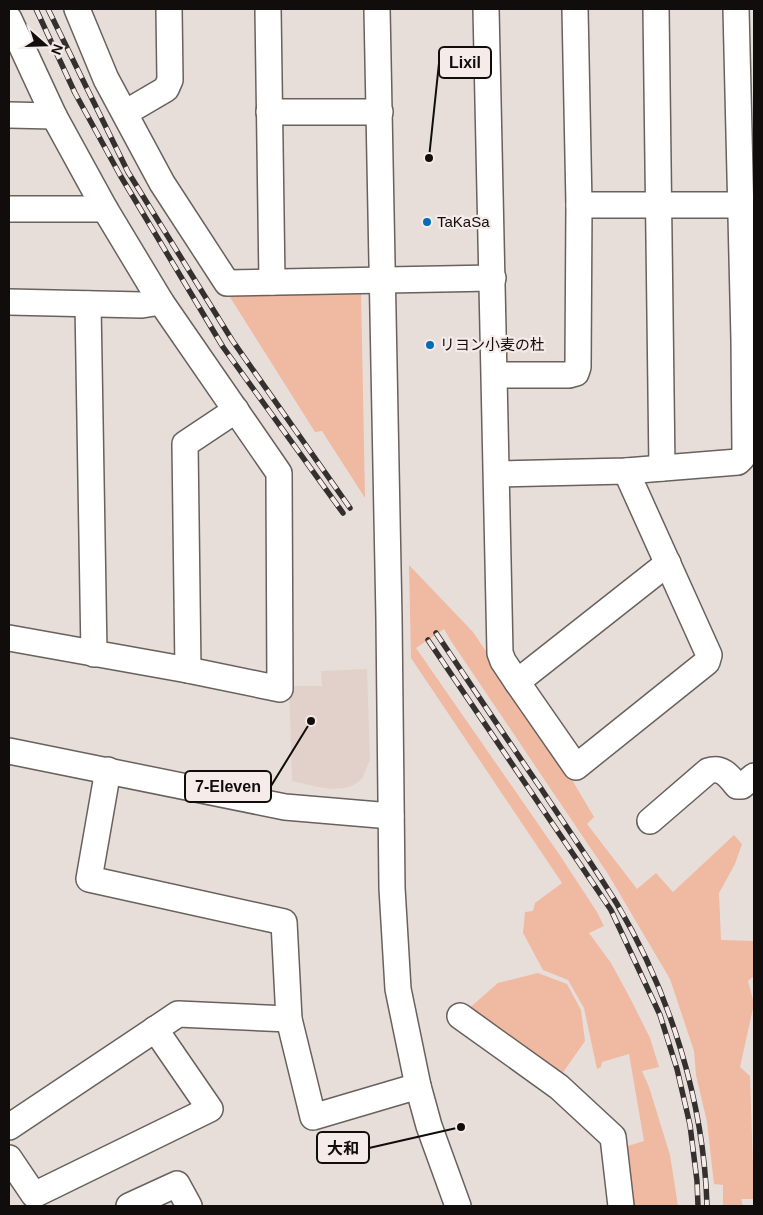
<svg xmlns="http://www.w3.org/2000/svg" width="763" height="1215" viewBox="0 0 763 1215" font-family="Helvetica,'Noto Sans JP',sans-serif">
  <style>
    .built { fill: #e2d1ca }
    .green { fill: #f0b9a2 }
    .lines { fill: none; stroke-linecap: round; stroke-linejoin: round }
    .minor-casing { stroke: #68615d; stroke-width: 28 }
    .minor { stroke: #fff; stroke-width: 25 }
    .rail-casing { stroke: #34302f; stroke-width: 5.5 }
    .rail { stroke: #f5ebe8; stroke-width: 4; stroke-dasharray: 11; stroke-linecap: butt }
    .poi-dot { fill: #036cb8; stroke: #f5ebe8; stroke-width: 2 }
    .labels { text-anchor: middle; stroke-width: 4.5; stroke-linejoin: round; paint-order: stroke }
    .poi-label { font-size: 15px; fill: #100d0c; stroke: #f5ebe8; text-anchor: start }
    .leader { fill: none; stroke: #100d0c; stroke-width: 2 }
    .callout-dot { fill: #100d0c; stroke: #f5ebe8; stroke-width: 2 }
    .callout { fill: #f5ebe8; stroke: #100d0c; stroke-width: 2 }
    .callout-label { font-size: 16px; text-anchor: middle; font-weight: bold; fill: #100d0c }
  </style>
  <rect width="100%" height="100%" fill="#e7deda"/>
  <!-- built -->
  <path class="built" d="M367 669 370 760 362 779 354 785 345 788 332 789 318 787 292 781 289 686H322L321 671Z"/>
  <!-- green -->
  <g class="green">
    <path d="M361 290 365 498 322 431 315 432 228 294Z"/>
    <path d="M409 565 473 632 565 768 594 817 587 824 637 889 656 873 673 892 734 835 742 844 735 864 719 893 721 940 754 941V976L748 981 754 1004 740 1067 750 1076 754 1199H741L743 1206H723V1185L714 1184 707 1122 696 1075 694 1051 670 979 608 874 451 641 444 629 416 648 561 857 597 912 604 926 589 933 611 963 630 998 650 1038 659 1067 642 1071 649 1087 670 1155 678 1206H625L618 1149 644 1141 629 1054 602 1062 601 1067 597 1069 584 1008 568 980 543 970 523 933 525 912 533 911 535 903 562 883 411 658Z"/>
    <path d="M538 973 567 984 581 1010 585 1041 557 1081 466 1011 498 983Z"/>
  </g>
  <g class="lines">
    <defs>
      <g id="minor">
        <path d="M77 9 106 79 162 183 227 283 493 278"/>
        <path d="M268 9 272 282"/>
        <path d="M377 9 389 619 392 888 398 989 418 1086 429 1126 458 1206"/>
        <path d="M486 9 500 653 503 661 517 682 576 767 707 662 709 655 626 471"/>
        <path d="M656 9 662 468"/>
        <path d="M9 19 54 116 105 209 161 302 279 473 280 689 188 670 9 638"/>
        <path d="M269 112H380"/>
        <path d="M125 113 166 89 170 80 169 9"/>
        <path d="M9 115 54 116"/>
        <path d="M579 205H741"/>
        <path d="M9 209H105"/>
        <path d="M9 302 142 305 161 302"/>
        <path d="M88 304 94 654"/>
        <path d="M495 375H569L576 373 578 367 579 205 575 9"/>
        <path d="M498 474 626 471 738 462 742 458 745 452 744 340 736 9"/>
        <path d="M188 670 185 444 236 410"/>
        <path d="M517 682 668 563"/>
        <path d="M9 751 285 807 391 816"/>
        <path d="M108 770 89 879 284 922 289 1019 313 1117 418 1086"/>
        <path d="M650 821 708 771C722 766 729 776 737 786H742L754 776"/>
        <path d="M460 1016 559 1087 613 1137 621 1206"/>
        <path d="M9 1127 178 1014 289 1019"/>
        <path d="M9 1158 34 1195 210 1109 155 1029"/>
        <path d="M129 1206 177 1184 189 1206"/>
      </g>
    </defs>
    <!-- minor casing -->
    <use href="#minor" class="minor-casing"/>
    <!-- minor -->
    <use href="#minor" class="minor"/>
    <defs>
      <g id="rail">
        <path d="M36 9 75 93 120 175 223 347 343 513"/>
        <path d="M48 9 128 172 232 340 350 508"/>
        <path d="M436 633C471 685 506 738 542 790 567 828 593 865 617 904 670 993 704 1102 707 1206"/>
        <path d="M428 640 611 910 660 1015 677 1069 690 1125 697 1181 698 1206"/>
      </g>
    </defs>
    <!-- rail casing -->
    <use href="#rail" class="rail-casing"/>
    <!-- rail -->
    <use href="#rail" class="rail"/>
  </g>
  <!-- markers -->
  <g class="poi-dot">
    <circle cx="427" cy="222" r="5"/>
    <circle cx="430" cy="345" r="5"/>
  </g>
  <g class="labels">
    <!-- poi labels -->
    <g class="poi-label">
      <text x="437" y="227">TaKaSa</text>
      <text x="440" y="350">リヨン小麦の杜</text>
    </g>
  </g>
  <!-- callouts -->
  <path class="leader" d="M429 158L439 63M311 721L271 786M461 1127L369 1148"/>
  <g class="callout-dot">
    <circle cx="429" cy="158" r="5"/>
    <circle cx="311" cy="721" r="5"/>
    <circle cx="461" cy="1127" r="5"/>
  </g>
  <g class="callout">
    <rect x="439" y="47" width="52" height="31" rx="5"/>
    <rect x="185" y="771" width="86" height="31" rx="5"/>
    <rect x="317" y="1132" width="52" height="31" rx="5"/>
  </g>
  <g class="callout-label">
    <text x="465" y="68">Lixil</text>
    <text x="228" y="792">7-Eleven</text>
    <text x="343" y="1154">大和</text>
  </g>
  <!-- border -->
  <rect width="763" height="1215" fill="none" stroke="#100d0c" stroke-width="20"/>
  <!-- north arrow -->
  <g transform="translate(45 45) rotate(110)" stroke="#f5ebe8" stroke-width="4" paint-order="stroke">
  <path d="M0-4L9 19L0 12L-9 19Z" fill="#100d0c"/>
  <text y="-8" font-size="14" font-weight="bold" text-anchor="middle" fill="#100d0c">N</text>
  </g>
</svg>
